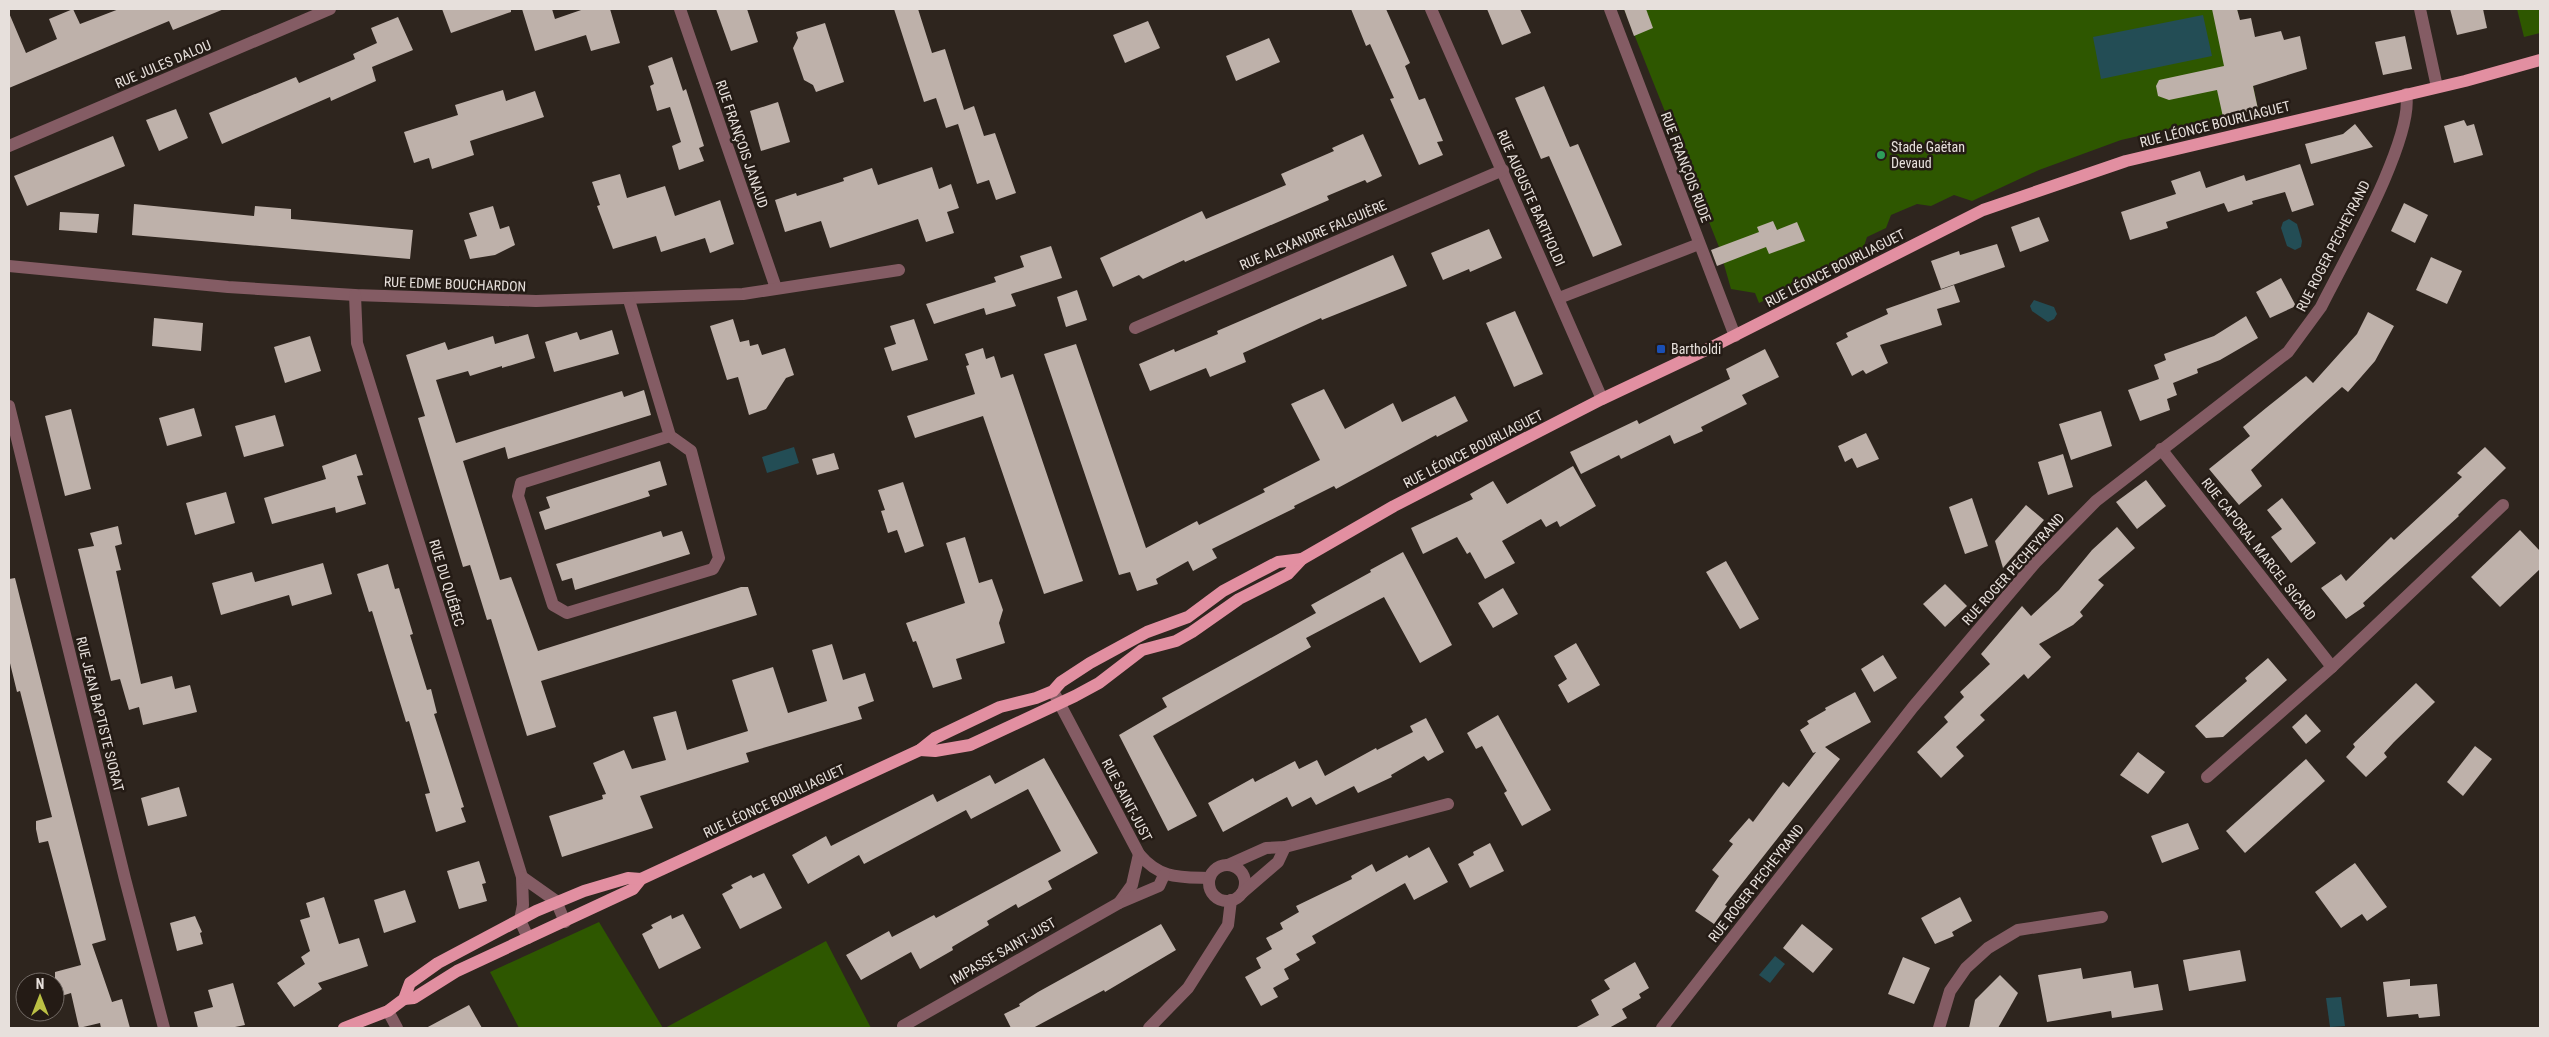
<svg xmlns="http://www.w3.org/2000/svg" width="2549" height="1037" viewBox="0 0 2549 1037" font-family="'Roboto Condensed',sans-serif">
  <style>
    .green { fill: #2e5700 }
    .water { fill: #234d55 }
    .building { fill: #beb1aa }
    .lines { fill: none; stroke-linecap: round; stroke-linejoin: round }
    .minor { stroke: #845c64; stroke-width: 12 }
    .major { stroke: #e28fa1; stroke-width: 12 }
    .leisure-dot { fill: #2e9e5b; stroke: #241b15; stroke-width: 2 }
    .transit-dot { fill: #1a4fb4; stroke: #241b15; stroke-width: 2 }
    .labels { text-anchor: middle; stroke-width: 5; stroke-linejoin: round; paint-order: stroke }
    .street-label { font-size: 14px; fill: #e7e0dc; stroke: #241b15 }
    .poi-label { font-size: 14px; fill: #e7e0dc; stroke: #241b15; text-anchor: start }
  </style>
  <rect width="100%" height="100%" fill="#2e251e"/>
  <!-- green -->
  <g class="green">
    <path d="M1624 9H2237L2258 109 2121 140 2039 170 1972 201 1954 195 1931 206 1917 204 1891 215 1886 228 1867 237 1862 252 1759 303 1755 293 1731 289 1719 247Z"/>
    <path d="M2517 9H2540V33L2524 37Z"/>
    <path d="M599 922 663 1028H519L490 972Z"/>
    <path d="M826 941 871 1028H665Z"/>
  </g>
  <!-- water -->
  <g class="water">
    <path d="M2203 15 2212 56 2101 79 2093 37Z"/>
    <path d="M2289 219 2297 224 2302 241 2301 247 2295 250 2287 246 2281 228 2283 222Z"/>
    <path d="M2034 300 2054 307 2057 314 2054 319 2048 322 2032 311 2030 306Z"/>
    <path d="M794 447 799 463 767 473 762 457Z"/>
    <path d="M1775 956 1785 964 1770 983 1759 975Z"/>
    <path d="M2341 997 2345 1026 2330 1027 2326 998Z"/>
  </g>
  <!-- building -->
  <g class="building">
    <path d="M73 9 80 24 119 9H224L173 30 169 21 9 88V13L26 53 57 39 49 19Z"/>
    <path d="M442 9H511V12L451 33Z"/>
    <path d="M522 9H552L555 19 584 9H610L620 43 591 51 586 35 535 51Z"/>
    <path d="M716 9H747L758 42 731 51Z"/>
    <path d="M894 9H918L932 53 945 49 964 110 974 106 984 136 995 133 1016 193 996 200 989 180 977 184 958 124 946 128 936 98 924 102Z"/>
    <path d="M1351 9H1386L1410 63 1405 66 1419 100 1425 98 1443 141 1437 142 1443 155 1419 165 1390 99 1394 98 1370 44 1366 46Z"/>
    <path d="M1487 9H1520L1531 33 1502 45Z"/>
    <path d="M1624 9H1646L1653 28 1634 36Z"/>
    <path d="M2212 9H2237L2240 20 2251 18 2255 37 2281 31 2284 40 2300 36 2307 69 2253 86 2258 109 2223 117 2217 90 2169 100 2158 96 2156 86 2159 80 2224 66Z"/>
    <path d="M2450 9H2483L2487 28 2457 35Z"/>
    <path d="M398 17 413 50 372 67 376 81 331 101 330 97 222 144 209 113 296 77 299 83 355 59 353 54 377 43 371 28Z"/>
    <path d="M1148 21 1160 48 1125 63 1113 35Z"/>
    <path d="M825 23 844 82 816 92 813 85 804 80 793 48 798 38 796 32Z"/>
    <path d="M2405 36 2412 69 2383 75 2375 42Z"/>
    <path d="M1269 38 1280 62 1236 81 1226 56Z"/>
    <path d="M672 57 683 91 686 89 704 146 699 148 704 161 679 170 672 146 681 142 670 107 657 111 650 86 654 84 648 66Z"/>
    <path d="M1544 86 1570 147 1578 144 1622 245 1593 257 1549 156 1541 159 1515 98Z"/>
    <path d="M503 90 506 101 535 91 544 117 470 141 474 155 432 169 429 158 414 163 404 132 458 115 455 105Z"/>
    <path d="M778 102 790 142 761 151 750 111Z"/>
    <path d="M176 109 188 138 159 151 146 120Z"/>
    <path d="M2464 120 2467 126 2474 124 2483 155 2454 163 2444 126Z"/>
    <path d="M2355 124 2373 147 2311 164 2305 144 2343 134Z"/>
    <path d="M1363 134 1382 176 1367 183 1365 180 1327 196 1329 200 1185 262 1184 260 1143 279 1139 275 1113 287 1100 258 1202 211 1206 219 1286 185 1281 174 1334 151 1332 148Z"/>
    <path d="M113 136 125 166 27 206 14 176Z"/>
    <path d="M2300 164 2314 205 2292 212 2285 192 2252 201 2253 204 2228 212 2224 203 2166 222 2168 228 2130 240 2121 212 2176 194 2171 181 2200 171 2206 188 2244 175 2246 181Z"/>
    <path d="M932 167 939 189 951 184 959 208 947 212 954 233 926 242 918 219 830 248 821 221 785 232 775 200 796 193 797 196 844 181 843 178 872 168 878 185Z"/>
    <path d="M620 174 627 198 665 186 675 216 720 200 734 244 710 253 705 238 661 252 656 236 613 249 597 206 600 205 592 182Z"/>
    <path d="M2404 203 2428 215 2415 243 2391 231Z"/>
    <path d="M134 204 254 216 255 206 291 209V219L413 230 410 259 132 235Z"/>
    <path d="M493 206 500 229 509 226 515 245 495 255 470 259 464 240 477 236 469 213Z"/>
    <path d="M60 212 99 214 97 233 59 230Z"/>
    <path d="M2039 217 2049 241 2020 252 2011 227Z"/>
    <path d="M1773 221 1777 230 1797 222 1805 241 1769 254 1766 247 1717 266 1711 250 1759 232 1757 227Z"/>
    <path d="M1489 229 1502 258 1470 272 1469 269 1443 280 1431 253Z"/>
    <path d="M1997 244 2005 267 1941 289 1931 261 1959 251 1960 255Z"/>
    <path d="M1051 246 1062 278 1011 294 1016 306 986 315 984 308 934 324 926 304 996 282 994 277 1024 267 1020 256Z"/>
    <path d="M1393 255 1407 286 1322 320 1321 318 1243 353 1246 362 1210 377 1206 368 1150 391 1139 364 1174 349 1175 352 1218 334 1217 331Z"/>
    <path d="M2431 257 2462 271 2447 304 2416 290Z"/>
    <path d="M2281 278 2296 306 2270 318 2256 292Z"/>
    <path d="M1954 285 1960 302 1937 309 1942 325 1880 345 1888 363 1866 374 1863 370 1852 376 1836 343 1848 337 1846 333 1888 314 1886 309Z"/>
    <path d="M1077 290 1087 320 1066 327 1057 297Z"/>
    <path d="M1515 311 1543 374 1514 387 1486 323Z"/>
    <path d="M2368 312 2394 326 2375 361 2348 392 2342 387 2251 470 2262 486 2239 505 2209 469 2250 436 2243 427 2266 408 2306 376 2313 383 2357 334Z"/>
    <path d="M2246 316 2258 338 2220 360 2197 369 2198 373 2173 383 2177 395 2167 399 2170 410 2140 421 2128 390 2159 379 2154 365 2166 360 2164 354 2214 336Z"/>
    <path d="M154 318 203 323 201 351 152 346Z"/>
    <path d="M733 319 740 342 749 340 750 346 758 344 762 355 785 348 794 375 786 378 766 409 749 415 738 377 727 380 710 326Z"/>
    <path d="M914 319 928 360 892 371 884 348 896 344 890 326Z"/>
    <path d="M612 330 619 354 554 372 545 342 577 332 580 340Z"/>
    <path d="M528 334 535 358 502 368V366L470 376 468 371 436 380 456 443 622 391 624 397 644 390 651 415 508 459 505 447 463 461 500 580 511 577 538 651 741 587H748L757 615 541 681 556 727 527 736 491 619 487 620 470 565 463 567 418 418 425 416 406 355 445 342 448 350 493 336 495 344Z"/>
    <path d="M310 336 321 371 285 383 274 347Z"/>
    <path d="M1076 344 1146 548 1197 521 1199 525 1265 492 1263 489 1320 460 1291 404 1324 389 1345 429 1393 403 1402 422 1455 396 1468 421 1437 437 1436 435 1336 489 1334 486 1294 506 1295 508 1212 549 1217 558 1193 571 1188 561 1156 579 1158 584 1137 591 1130 572 1119 575 1044 354Z"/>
    <path d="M983 348 986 359 994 356 1001 378 1013 374 1083 581 1044 594 983 416 915 438 907 416 975 394 966 366 969 365 965 354Z"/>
    <path d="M1765 349 1779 377 1742 395 1747 404 1701 427 1703 431 1674 444 1670 435 1621 459 1619 455 1581 474 1570 452 1637 420 1639 424 1730 379 1726 369Z"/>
    <path d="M194 408 202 436 167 446 159 418Z"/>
    <path d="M71 409 91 489 65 496 45 416Z"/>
    <path d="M2101 411 2112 446 2071 460 2059 424Z"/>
    <path d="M275 415 284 446 244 457 235 426Z"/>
    <path d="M1866 433 1879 459 1857 468 1852 458 1845 462 1838 446Z"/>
    <path d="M2485 447 2506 468 2458 515 2459 516 2363 603 2365 606 2346 619 2321 588 2341 574 2346 581 2391 537 2394 540 2462 477 2457 473Z"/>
    <path d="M834 453 839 469 817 475 812 459Z"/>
    <path d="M356 454 363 475 357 476 366 504 336 513 335 507 272 524 264 498 326 479 322 466Z"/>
    <path d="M2063 454 2073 487 2048 495 2038 462Z"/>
    <path d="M660 461 667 485 648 491 650 496 545 530 539 512 550 508 546 497Z"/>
    <path d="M1573 466 1596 506 1560 527 1557 521 1546 527 1541 519 1502 541 1515 563 1485 579 1470 552 1467 554 1457 537 1423 554 1411 528 1473 499 1470 494 1493 481 1507 504Z"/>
    <path d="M2146 480 2166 506 2137 529 2116 502Z"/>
    <path d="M903 482 924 546 905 553 897 530 888 533 881 511 885 510 878 490Z"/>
    <path d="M226 492 235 523 195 535 186 503Z"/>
    <path d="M1972 498 1988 546 1965 554 1949 507Z"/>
    <path d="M2282 498 2316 543 2291 563 2271 537 2282 529 2267 510Z"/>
    <path d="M2026 505 2044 520 2003 568 1995 541Z"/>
    <path d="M118 526 122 544 115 546 121 570 116 571 141 684 172 676 175 689 190 685 197 712 143 725 139 707 129 710 120 679 111 681 78 549 94 546 90 533Z"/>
    <path d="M2117 527 2135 548 2098 580 2104 585 2080 612 2083 616 2073 625 2039 644 2051 657 2028 679 2024 674 1980 715 1985 720 1956 747 1964 756 1941 778 1917 752 1948 722 1944 717 1964 697 1960 692 1990 664 1981 654 2022 606 2031 616 2059 590 2092 550Z"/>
    <path d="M2520 530 2540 551V569L2500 607 2471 577Z"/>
    <path d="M661 531 663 537 682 531 690 554 575 590 572 578 562 581 556 564Z"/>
    <path d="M965 537 979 583 992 579 1003 610 999 623 1005 643 956 659 962 679 933 688 916 641 913 642 906 623 965 603 946 543Z"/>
    <path d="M1403 552 1452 645 1420 663 1384 597 1306 638 1311 647 1153 736 1197 816 1168 831 1119 735 1167 707 1162 698 1316 613 1311 605 1371 572 1370 570Z"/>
    <path d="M1726 561 1759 619 1740 629 1706 572Z"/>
    <path d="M323 563 332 594 292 606 289 595 221 615 212 583 252 572 255 582Z"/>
    <path d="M388 564 395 589 399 588 413 634 410 635 427 690 431 689 437 713 434 714 464 807 461 808 466 822 436 832 425 794 430 793 409 721 406 722 372 611 369 612 357 574Z"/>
    <path d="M15 578 106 940 92 944 112 1002 122 999 130 1028H101L100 1023 79 1028 71 993 55 998V972L81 965 48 841 39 843 36 829V821L52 817 20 691 17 692 9 659V579Z"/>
    <path d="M1945 584 1967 606 1945 627 1923 604Z"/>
    <path d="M1503 588 1518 614 1493 628 1478 603Z"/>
    <path d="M1576 643 1600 685 1568 703 1558 685 1567 679 1554 656Z"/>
    <path d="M832 644 843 680 865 673 874 701 858 707 862 719 746 753 749 762 640 796 653 828 562 857 549 816 603 799 602 795 606 794 593 763 624 750 632 769 666 760 653 717 676 711 687 750 748 731 732 680 773 667 788 713 827 701 812 650Z"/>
    <path d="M1883 655 1897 678 1874 692 1861 669Z"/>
    <path d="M2268 658 2287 680 2223 737 2206 738 2195 726 2247 681 2245 678Z"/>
    <path d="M2416 683 2435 702 2394 742 2384 753 2387 757 2366 777 2346 757 2355 747 2353 744Z"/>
    <path d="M1855 692 1871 722 1825 747 1840 759 1725 905 1727 906 1714 924 1695 911 1719 876 1712 870 1733 844 1729 841 1749 818 1753 822 1783 782 1789 787 1816 752 1813 753 1800 730 1809 724 1807 721 1826 710 1825 708Z"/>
    <path d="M2306 714 2321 731 2306 744 2292 727Z"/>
    <path d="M1498 715 1551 810 1522 826 1504 793 1507 791 1482 746 1476 749 1467 733Z"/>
    <path d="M1426 718 1444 752 1428 761 1424 756 1391 775 1392 777 1358 793 1354 786 1316 805 1311 797 1292 807 1287 797 1223 832 1208 803 1253 778 1255 782 1295 761 1299 769 1317 760 1325 776 1376 748 1377 750 1413 732 1410 726Z"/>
    <path d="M2475 746 2492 759 2463 796 2447 782Z"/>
    <path d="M2138 752 2165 772 2148 794 2120 775Z"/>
    <path d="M1044 758 1098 853 1048 881 1052 889 1018 908 1016 904 987 921 989 925 952 947 953 950 920 969 911 952 861 980 846 955 889 931 892 937 934 915 936 918 1061 851 1028 789 971 819 966 810 864 864 859 855 808 884 792 855 826 836 831 846 933 794 937 802 990 775 995 784Z"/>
    <path d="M2306 759 2325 781 2245 853 2226 831Z"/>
    <path d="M179 787 187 816 148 826 141 798Z"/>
    <path d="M2188 823 2199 849 2162 863 2151 836Z"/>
    <path d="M1490 843 1504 871 1470 888 1458 864 1474 855 1473 852Z"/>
    <path d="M1429 847 1448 882 1414 900 1405 883 1312 936 1316 943 1296 954 1300 960 1284 969 1289 979 1273 988 1278 997 1261 1006 1245 977 1261 968 1256 958 1272 949 1266 938 1283 929 1280 923 1299 912 1296 906 1352 879 1351 876 1372 864 1376 872 1407 855 1409 858Z"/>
    <path d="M479 861 486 883 482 884 487 901 459 909 447 871Z"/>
    <path d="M2355 863 2387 907 2367 921 2362 914 2341 928 2315 892Z"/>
    <path d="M764 873 782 908 740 929 722 894 733 888 731 885 751 875 753 878Z"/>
    <path d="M405 890 416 922 384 933 374 900Z"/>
    <path d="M324 897 339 944 359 938 368 966 318 983 322 989 294 1007 277 983 305 964 301 957 310 951 300 920 310 917 306 903Z"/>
    <path d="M1960 897 1972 921 1952 932 1954 936 1935 944 1921 918Z"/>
    <path d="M683 914 701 948 659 969 642 934 653 928 651 925 671 915 672 919Z"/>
    <path d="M195 916 202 932 200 933 203 944 177 951 170 923Z"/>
    <path d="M1161 924 1176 950 1105 992 1104 990 1033 1028H1011L1004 1014 1020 1006 1019 1004 1038 992Z"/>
    <path d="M1802 924 1833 949 1813 973 1783 948Z"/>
    <path d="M2240 950 2246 981 2189 991 2183 960Z"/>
    <path d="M1903 957 1930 968 1914 1004 1888 994Z"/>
    <path d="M1635 962 1649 988 1639 994 1641 998 1622 1009 1627 1018 1609 1028H1575L1599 1015 1591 1000 1610 989 1604 980Z"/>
    <path d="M2081 968 2083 979 2131 971 2134 988 2158 984 2163 1010 2112 1018 2111 1011 2047 1022 2038 975Z"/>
    <path d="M2000 975 2018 993 1998 1028H1969L1975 1000Z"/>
    <path d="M2410 979V986L2437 984 2440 1016 2419 1018 2418 1014 2387 1017 2383 982Z"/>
    <path d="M233 983 245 1025 230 1028H198L194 1012 213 1007 208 990Z"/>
    <path d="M469 1005 482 1028H426Z"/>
  </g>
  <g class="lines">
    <!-- minor -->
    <g class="minor">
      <path d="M680 9 776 288"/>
      <path d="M1431 9 1602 399"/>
      <path d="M1610 9 1735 336"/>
      <path d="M2420 9 2437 87"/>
      <path d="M9 146 330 9"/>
      <path d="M9 266 228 287 355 295 536 301 743 294 899 270"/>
      <path d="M355 295 357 343 522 877 523 905 520 920 528 938"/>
      <path d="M1559 298 1699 244"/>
      <path d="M629 300 670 436 691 451 719 558 713 569 567 613 553 605 518 496 521 483 670 436"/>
      <path d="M1135 328 1503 170"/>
      <path d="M9 406 125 879 164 1028"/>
      <path d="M2161 449 2332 667"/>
      <path d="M1053 691 1139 854C1160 879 1179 877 1209 878"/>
      <path d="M2207 777 2332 667 2503 505"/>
      <path d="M1228 865 1266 848 1285 847 1448 804"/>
      <circle cx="1227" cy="883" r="18"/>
      <path d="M522 877 556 901 565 922"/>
      <path d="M1242 893 1278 862 1285 847"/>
      <path d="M1119 903 1132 885 1139 854"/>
      <path d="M388 1011 397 1028"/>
      <path d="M903 1026 1119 903 1159 886 1164 875"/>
      <path d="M1149 1028 1188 988 1228 925 1231 900"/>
      <path d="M1662 1028 1913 707 2035 563 2096 501 2288 352 2321 307C2343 263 2415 137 2406 94"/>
      <path d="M1939 1028 1950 991 1966 968 1988 948 2018 930 2102 917"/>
    </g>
    <!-- major -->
    <g class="major">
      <path d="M920 750 935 751 970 745 1075 696 1099 683 1142 650 1176 641 1192 632 1239 599 1288 574 1302 559 1394 506 1602 399 1710 348 1983 210 2126 161 2465 81 2540 60"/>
      <path d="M404 999 414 998 457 971 633 889 641 879 920 750 935 738 1000 707 1036 698 1053 691 1061 682 1090 663 1147 632 1188 617 1223 591 1255 574 1278 562 1302 559"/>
      <path d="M344 1028 388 1011 404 999 410 983 438 963 536 911 584 891 628 878 641 879"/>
    </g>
  </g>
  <!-- markers -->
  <circle class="leisure-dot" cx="1881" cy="155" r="5"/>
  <rect class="transit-dot" x="1656" y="344" width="10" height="10" rx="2.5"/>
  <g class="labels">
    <!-- street labels -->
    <g class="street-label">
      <text transform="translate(163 64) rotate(-23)" y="5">RUE JULES DALOU</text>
      <text transform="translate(2215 124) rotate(-14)" y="5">RUE LÉONCE BOURLIAGUET</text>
      <text transform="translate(742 144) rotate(71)" y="5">RUE FRANÇOIS JANAUD</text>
      <text transform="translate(1686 167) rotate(69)" y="5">RUE FRANÇOIS RUDE</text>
      <text transform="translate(1531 198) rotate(66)" y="5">RUE AUGUSTE BARTHOLDI</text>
      <text transform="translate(1313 235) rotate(-23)" y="5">RUE ALEXANDRE FALGUIÈRE</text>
      <text transform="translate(2333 246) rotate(-63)" y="5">RUE ROGER PECHEYRAND</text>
      <text transform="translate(1835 268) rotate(-27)" y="5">RUE LÉONCE BOURLIAGUET</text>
      <text transform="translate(455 284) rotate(2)" y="5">RUE EDME BOUCHARDON</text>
      <text transform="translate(1473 449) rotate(-27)" y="5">RUE LÉONCE BOURLIAGUET</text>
      <text transform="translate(2259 549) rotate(52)" y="5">RUE CAPORAL MARCEL SICARD</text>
      <text transform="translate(2013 569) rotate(-48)" y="5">RUE ROGER PECHEYRAND</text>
      <text transform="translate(447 583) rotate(73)" y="5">RUE DU QUÉBEC</text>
      <text transform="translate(100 714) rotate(76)" y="5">RUE JEAN BAPTISTE SIORAT</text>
      <text transform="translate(1127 800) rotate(62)" y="5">RUE SAINT-JUST</text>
      <text transform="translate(774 801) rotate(-25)" y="5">RUE LÉONCE BOURLIAGUET</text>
      <text transform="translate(1756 883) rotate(-52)" y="5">RUE ROGER PECHEYRAND</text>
      <text transform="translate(1003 951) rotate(-30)" y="5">IMPASSE SAINT-JUST</text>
    </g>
    <!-- poi labels -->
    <g class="poi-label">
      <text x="1891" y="152">Stade Gaëtan<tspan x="1891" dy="16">Devaud</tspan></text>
      <text x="1671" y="354">Bartholdi</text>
    </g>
  </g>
  <!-- border -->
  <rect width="2549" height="1037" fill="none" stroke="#e7e0dc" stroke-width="20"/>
  <!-- north arrow -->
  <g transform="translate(40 997)"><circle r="24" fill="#241b15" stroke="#726a65"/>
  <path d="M0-4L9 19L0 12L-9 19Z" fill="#bbc044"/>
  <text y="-8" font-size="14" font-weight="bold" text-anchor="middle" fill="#e7e0dc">N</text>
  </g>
</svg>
